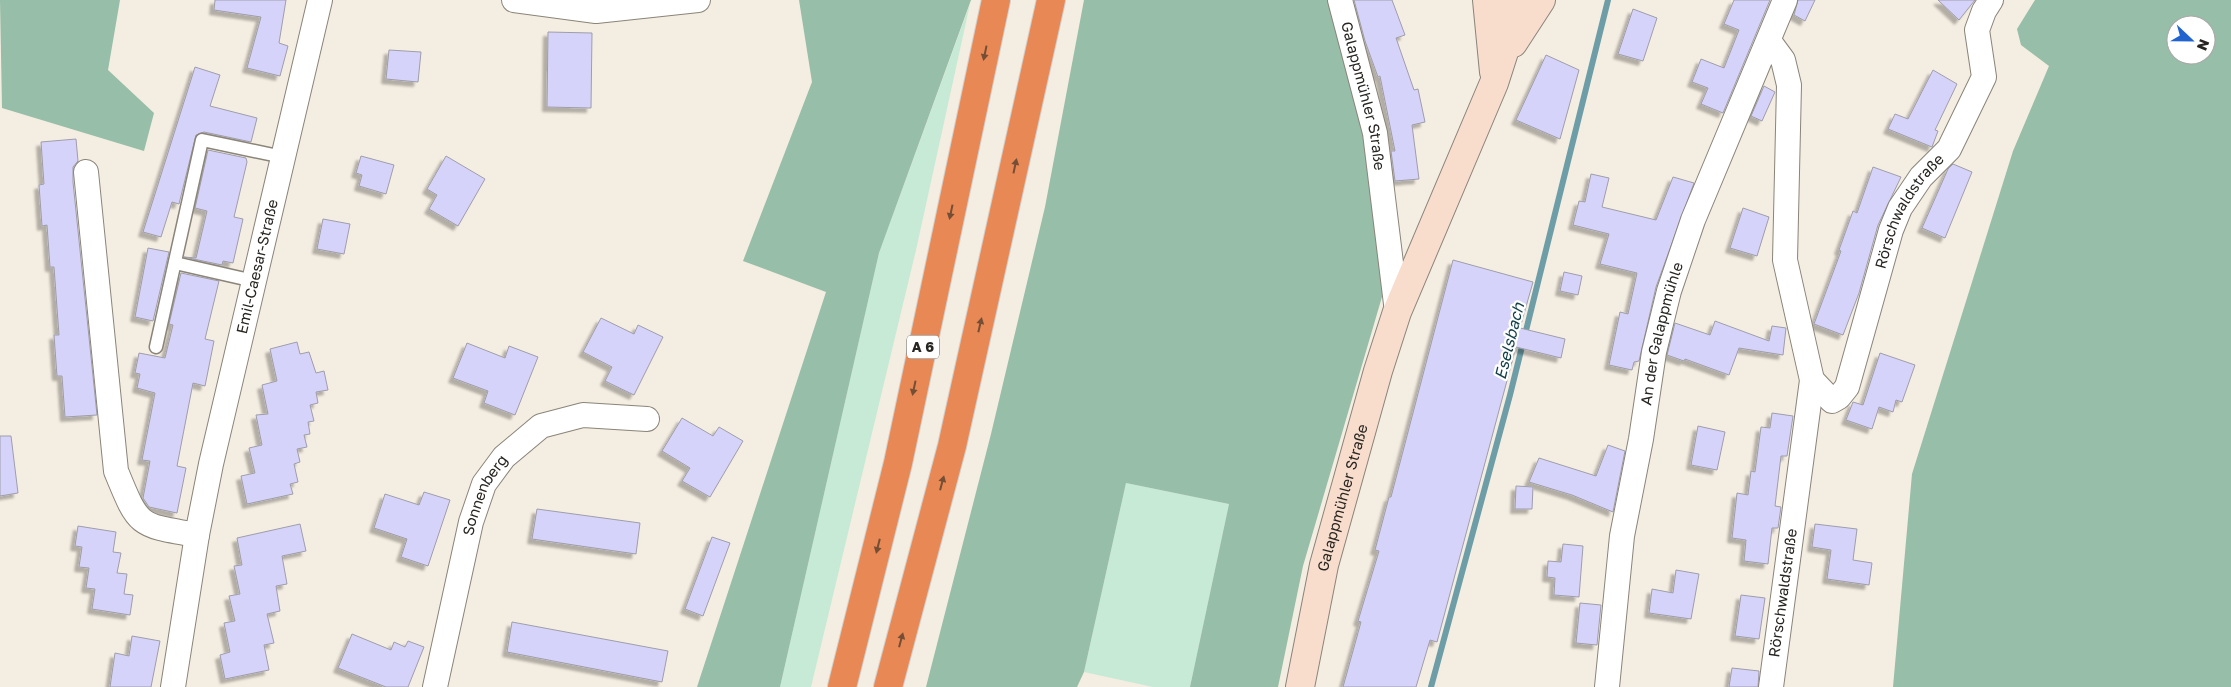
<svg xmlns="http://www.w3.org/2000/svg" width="2231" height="687" viewBox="0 0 2231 687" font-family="'Golos Text',sans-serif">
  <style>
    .green { fill: #c6ead6 }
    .forest { fill: #96bea8; fill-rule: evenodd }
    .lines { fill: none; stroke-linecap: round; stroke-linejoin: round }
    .stream { stroke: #6d9da6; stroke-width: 6 }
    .building { fill: #d6d3fa; stroke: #9e9da9; filter: url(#shadow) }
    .lane-casing { stroke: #8a8479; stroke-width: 15 }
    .street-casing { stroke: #8a8479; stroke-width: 26 }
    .secondary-casing { stroke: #8a8479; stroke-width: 30 }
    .highway-casing { stroke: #d0cfce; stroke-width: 30 }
    .lane { stroke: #fff; stroke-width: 12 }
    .street { stroke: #fff; stroke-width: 24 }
    .secondary { stroke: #f8dccc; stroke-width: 28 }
    .highway { stroke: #e88955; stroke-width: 28 }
    .oneway { fill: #754e36 }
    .labels { text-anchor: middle; stroke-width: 4.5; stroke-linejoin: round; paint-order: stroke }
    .shield { fill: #fff; stroke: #686764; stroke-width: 1 }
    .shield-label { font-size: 14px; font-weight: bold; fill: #282622 }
    .street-label { font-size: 15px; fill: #282622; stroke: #fff }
    .water-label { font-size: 16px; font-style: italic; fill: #15424a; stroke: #fff }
  </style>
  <defs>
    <filter id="shadow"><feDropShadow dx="-4.5" dy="4.5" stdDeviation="1" flood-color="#0004"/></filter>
  </defs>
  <rect width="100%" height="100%" fill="#f4ede1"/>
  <!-- green -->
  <g class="green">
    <path d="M970 4 916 250 811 687H780L879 253Z"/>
    <path d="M1126 483 1229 504 1190 687H1153L1084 672Z"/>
  </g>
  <!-- forest -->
  <g class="forest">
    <path d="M0 0H120L108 70 154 113 144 151 2 108Z"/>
    <path d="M799 0H971L879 253 780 687H697L826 292 743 261 812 82Z"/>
    <path d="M1084 0H1331L1364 135 1384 290 1303 566 1278 687H1190L1229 504 1126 483 1084 672 1077 687H926L991 434 1045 207Z"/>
    <path d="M2035 0H2231V687H1893L1912 474 2013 151 2049 66 2021 45 2017 29ZM2176 25H2206V55H2176Z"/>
  </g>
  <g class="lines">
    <!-- stream -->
    <path class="stream" d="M1431 687 1510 395 1608 0"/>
  </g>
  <!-- building -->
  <g class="building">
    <path d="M215 0H286L279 43 288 46 280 76 247 68 261 17 214 10Z"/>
    <path d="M1354 0H1392L1405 35 1396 38 1414 90 1418 89 1425 122 1412 125 1419 179 1395 181 1391 151H1395L1380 76 1378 77 1365 41Z"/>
    <path d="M1734 0H1770L1723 113 1701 104 1708 88 1692 82 1701 59 1724 68 1739 30 1724 24Z"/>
    <path d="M1798 0H1815L1805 21 1794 15Z"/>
    <path d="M1938 0H1975L1959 20Z"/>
    <path d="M1633 9 1657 18 1643 61 1618 54Z"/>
    <path d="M548 32 592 33 591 108 547 107Z"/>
    <path d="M389 50 421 52 418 82 386 79Z"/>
    <path d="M1546 55 1579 70 1560 139 1516 120Z"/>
    <path d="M195 67 220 75 210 106 257 118 251 142 204 132 196 135 179 204 172 202 161 237 143 232Z"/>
    <path d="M1933 70 1957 84 1935 130 1938 131 1932 147 1888 129 1895 114 1908 119Z"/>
    <path d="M1764 86 1775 92 1762 121 1751 116Z"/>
    <path d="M76 139 78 161 73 167V182L97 415 65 417 62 376H57L54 335H59L54 267H50L47 225 42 226 39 185 44 184 41 142Z"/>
    <path d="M208 150 246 158 247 162 234 217 243 219 233 263 223 261 222 265 184 257 196 258 207 211 195 208Z"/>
    <path d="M361 156 394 165 386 194 359 186 362 175 356 173Z"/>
    <path d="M446 156 485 179 458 226 429 209 437 195 427 189Z"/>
    <path d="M1953 164 1972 172 1945 238 1922 228 1948 169Z"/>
    <path d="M1873 167 1901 177 1878 225 1859 293 1843 335 1814 324 1841 251 1839 250 1853 211 1857 213Z"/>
    <path d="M1591 174 1609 178 1602 207 1656 220 1673 177 1694 183 1656 287 1639 361 1634 362 1632 370 1609 365 1620 312 1628 314 1637 273 1600 264 1609 234 1573 225 1579 201 1585 202Z"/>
    <path d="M1743 208 1769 217 1757 256 1730 248Z"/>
    <path d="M323 219 350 224 344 254 317 249Z"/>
    <path d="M148 248 169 252 153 321 135 317Z"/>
    <path d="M1453 260 1533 282 1520 328 1565 339 1561 358 1516 347 1437 642 1430 640 1416 687H1343L1361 622 1358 621 1379 551 1375 550 1389 497H1391Z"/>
    <path d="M1564 272 1582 276 1578 295 1560 291Z"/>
    <path d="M181 273 219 281 205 339 214 341 205 386 193 383 177 466 186 468 177 513 149 507 143 498 150 461 142 460 155 393 137 388 140 374 135 373 139 353 165 358 173 325 169 324Z"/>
    <path d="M601 318 634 334 638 325 663 337 634 395 605 381 612 367 583 352Z"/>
    <path d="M1715 321 1769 341 1772 326 1786 328 1783 355 1739 348 1729 375 1685 359 1684 361 1667 355 1675 323 1710 335Z"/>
    <path d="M297 342 300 354 309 352 316 373 324 371 328 390 316 392 318 403 310 405 314 421 308 422 310 434 304 435 307 447 297 449 300 462 294 464 298 482 290 484 293 494 247 504 241 476 255 473 249 448 262 445 256 415 268 414 262 385 277 381 270 349Z"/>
    <path d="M467 343 505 358 509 346 538 357 515 415 484 403 488 391 453 378Z"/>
    <path d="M1880 353 1915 365 1902 402 1896 400 1893 412 1879 407 1872 429 1846 420 1853 402 1863 405Z"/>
    <path d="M1772 413 1793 416 1787 456H1781L1775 506 1781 507 1778 528H1772L1768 564 1744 561 1746 540 1732 538 1737 493 1748 495 1751 471 1755 472 1761 427 1770 428Z"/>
    <path d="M682 418 713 436 719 427 743 441 710 497 682 481 690 468 662 451Z"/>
    <path d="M1698 426 1725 432 1717 470 1691 465Z"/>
    <path d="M0 436H11L18 493 0 496Z"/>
    <path d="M1608 445 1625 451 1613 512 1572 495 1529 482 1539 458 1596 476Z"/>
    <path d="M1516 486 1533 487 1532 509H1515Z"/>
    <path d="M424 492 450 500 428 566 401 557 407 539 374 528 385 494 419 505Z"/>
    <path d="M537 509 640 523 636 554 532 539Z"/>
    <path d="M300 524 306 551 282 556 287 584 276 586 280 611 267 614 274 643 264 645 269 670 225 679 220 655 230 652 224 623 235 621 229 596 240 594 234 566 242 565 237 538Z"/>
    <path d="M1815 524 1857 529 1853 560 1872 563 1869 585 1827 579 1831 550 1812 547Z"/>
    <path d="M78 526 116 532 113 552 121 553 117 573 127 574 124 594 133 595 130 615 92 609 95 589 86 588 89 568 79 567 82 547 75 546Z"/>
    <path d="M712 537 730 543 703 616 685 609Z"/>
    <path d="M1563 544 1583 546 1579 597 1554 595 1555 578 1547 577 1548 561 1561 562Z"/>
    <path d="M1676 570 1699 574 1691 619 1649 613 1652 589 1673 593Z"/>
    <path d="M1741 595 1765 598 1759 639 1735 636Z"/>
    <path d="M1580 603 1601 605 1597 645 1576 643Z"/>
    <path d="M512 622 668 651 662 682 507 652Z"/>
    <path d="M352 634 391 650 394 642 405 647 408 641 424 647 408 687H386L338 668Z"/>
    <path d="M132 636 160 641 151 687H110L115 653 129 656Z"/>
    <path d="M1732 668 1759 671 1758 687H1729Z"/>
  </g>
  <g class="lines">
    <defs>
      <g id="lane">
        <path d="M175 263 254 281"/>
        <path d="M156 347 202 140 283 157"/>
      </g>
      <g id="street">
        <path d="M514 0 596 11 698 0"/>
        <path id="s1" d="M1340 0 1375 133 1397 312"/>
        <path d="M1769 41 1783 60 1789 85 1785 260 1812 380 1771 687"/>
        <path d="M86 172 116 471C139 527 137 525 197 535"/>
        <path id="s2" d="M1812 380 1832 401 1839 397 1847 387 1891 230 1900 208 1921 177 1949 149 1984 77 1977 30 1984 11 1991 0"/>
        <path id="s3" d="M173 687 197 535 211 464 320 0"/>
        <path id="s4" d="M435 687 471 522 484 484 504 457 541 426 583 415 647 419"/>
        <path id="s5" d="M1607 687 1622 536 1641 439 1654 352 1669 291 1693 220 1785 0"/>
      </g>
      <g id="secondary">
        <path d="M1487 0 1494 72"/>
        <path d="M1513 43 1541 0"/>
        <path id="s6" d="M1300 687 1324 565 1378 371 1397 312 1494 83 1511 30 1514 0"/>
      </g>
      <g id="highway">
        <path d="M842 687 898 463 996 0"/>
        <path d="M888 687 952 446 1051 0"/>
      </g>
    </defs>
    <!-- lane casing -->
    <use href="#lane" class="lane-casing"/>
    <!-- street casing -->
    <use href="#street" class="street-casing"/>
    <!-- secondary casing -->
    <use href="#secondary" class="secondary-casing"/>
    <!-- highway casing -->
    <use href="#highway" class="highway-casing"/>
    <!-- lane -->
    <use href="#lane" class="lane"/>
    <!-- street -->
    <use href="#street" class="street"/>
    <!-- secondary -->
    <use href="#secondary" class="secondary"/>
    <!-- highway -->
    <use href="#highway" class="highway"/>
  </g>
  <!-- one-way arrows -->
  <defs><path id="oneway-solid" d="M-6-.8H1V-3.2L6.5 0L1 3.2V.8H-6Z" transform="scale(1.25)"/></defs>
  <g class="oneway">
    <use href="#oneway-solid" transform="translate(985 53) rotate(102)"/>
    <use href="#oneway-solid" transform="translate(1015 166) rotate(-78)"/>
    <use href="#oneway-solid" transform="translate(951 212) rotate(102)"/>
    <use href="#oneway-solid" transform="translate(980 325) rotate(-77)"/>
    <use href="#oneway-solid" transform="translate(914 388) rotate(102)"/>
    <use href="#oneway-solid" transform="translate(942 483) rotate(-75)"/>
    <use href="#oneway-solid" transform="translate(878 546) rotate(104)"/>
    <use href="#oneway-solid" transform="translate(901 640) rotate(-75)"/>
  </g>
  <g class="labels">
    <!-- shield labels -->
    <rect class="shield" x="907" y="335.5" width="32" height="23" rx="4"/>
    <g class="shield-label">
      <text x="923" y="352">A 6</text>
    </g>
    <!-- street labels -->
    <g class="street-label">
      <text dy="5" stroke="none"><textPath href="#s1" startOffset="99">Galappmühler Straße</textPath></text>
      <text dy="5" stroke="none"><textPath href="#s2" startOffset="238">Rörschwaldstraße</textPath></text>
      <text dy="5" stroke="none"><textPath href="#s3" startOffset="429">Emil-Caesar-Straße</textPath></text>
      <text dy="5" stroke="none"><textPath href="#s5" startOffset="358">An der Galappmühle</textPath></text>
      <text dy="5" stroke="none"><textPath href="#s4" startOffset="199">Sonnenberg</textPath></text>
      <text dy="5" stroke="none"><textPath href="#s6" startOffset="194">Galappmühler Straße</textPath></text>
      <text transform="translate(1783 593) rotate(-82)" y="5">Rörschwaldstraße</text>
    </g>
    <!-- water labels -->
    <g class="water-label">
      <text transform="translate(1509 341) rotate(-76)" y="6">Eselsbach</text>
    </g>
  </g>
  <!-- north arrow -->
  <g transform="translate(2191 40) rotate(112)"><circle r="24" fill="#ffffff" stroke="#a9a8a7"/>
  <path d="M0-4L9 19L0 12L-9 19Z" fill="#2164d0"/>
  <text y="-8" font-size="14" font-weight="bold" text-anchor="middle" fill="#282622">N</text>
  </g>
</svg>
